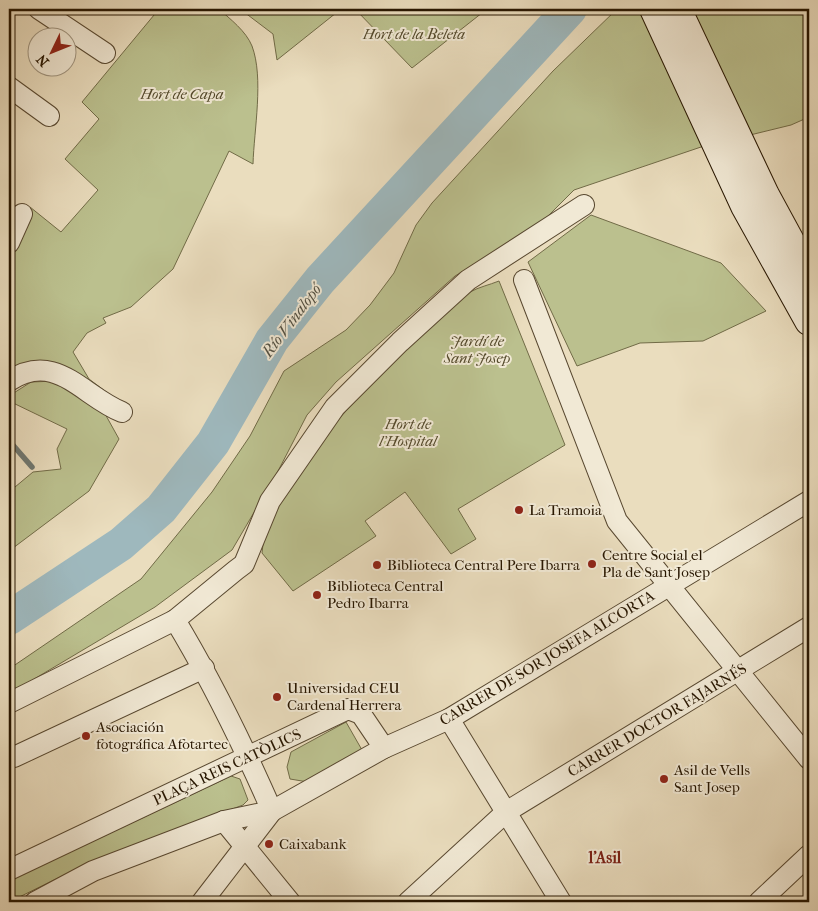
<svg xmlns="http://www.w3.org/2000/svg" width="818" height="911" viewBox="0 0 818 911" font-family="'IM FELL French Canon',serif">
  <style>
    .green { fill: #bbc08e; stroke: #716b47 }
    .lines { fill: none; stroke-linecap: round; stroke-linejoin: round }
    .stream { stroke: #6e7771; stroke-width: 5.5 }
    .river { stroke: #9eb8bd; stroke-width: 34 }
    .minor-casing { stroke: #584830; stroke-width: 22 }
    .secondary-casing { stroke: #271600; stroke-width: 30 }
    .minor { stroke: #f1e9d5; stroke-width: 20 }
    .secondary { stroke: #f1e9d5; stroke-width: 28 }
    .poi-dot { fill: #8f2418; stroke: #f1e9d5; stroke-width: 2 }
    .labels { text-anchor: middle; stroke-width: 4; stroke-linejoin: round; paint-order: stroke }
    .park-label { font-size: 15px; font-style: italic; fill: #53492b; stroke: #f1e9d5 }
    .poi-label { font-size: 15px; fill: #271600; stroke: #f1e9d5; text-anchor: start }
    .street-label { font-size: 15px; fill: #271600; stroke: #f1e9d5 }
    .water-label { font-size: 16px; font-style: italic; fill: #514f42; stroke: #f1e9d5 }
    .neighbourhood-label { font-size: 16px; font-weight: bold; fill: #7a1f14; stroke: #f1e9d5 }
  </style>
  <rect width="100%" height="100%" fill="#eaddbe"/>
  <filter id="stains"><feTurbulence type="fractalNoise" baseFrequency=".004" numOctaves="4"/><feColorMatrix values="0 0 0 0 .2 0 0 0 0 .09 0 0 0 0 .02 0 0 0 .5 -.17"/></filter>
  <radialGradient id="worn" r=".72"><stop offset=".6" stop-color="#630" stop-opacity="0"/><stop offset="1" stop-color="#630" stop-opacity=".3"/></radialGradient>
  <!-- green -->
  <g class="green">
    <path d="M159 9H219C230 19 246 31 252 46 264 78 254 130 253 164L229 151 173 269 131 307 103 318 106 323 87 333 73 352 89 379 113 397 71 371 35 361 9 375V256L30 207 61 232 98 190 65 159 99 119 82 102Z"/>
    <path d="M240 9H341L277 60 273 34Z"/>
    <path d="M355 9H487L412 68Z"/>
    <path d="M617 9H809V117L791 125 701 147 574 190 537 227 455 276 336 382 307 415 277 473 232 550 155 607 9 694V669L141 579 212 492 250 436 284 371 346 330 370 305 394 273 416 225 432 203 553 71Z"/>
    <path d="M591 215 721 263 766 311 703 341 640 343 577 366 528 262Z"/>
    <path d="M499 281 565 445 458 509 476 539 451 554 405 492 365 521 376 536 293 591 262 553C267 483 380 371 433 325 444 315 457 300 470 292 479 287 489 285 499 281Z"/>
    <path d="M56 381 104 412 119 439 89 491 9 551V492L33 472 61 469 57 449 67 429 9 401V396L31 382Z"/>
    <path d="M346 722 362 750 308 782 290 779 287 767 291 752Z"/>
    <path d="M231 776 240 779 248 800 243 805 95 860 9 902V877L87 844Z"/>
  </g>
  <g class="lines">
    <!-- stream -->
    <path class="stream" d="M12 444 32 467"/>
    <!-- river -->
    <path class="river" d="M9 618 121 544 161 509 213 443 272 340 320 280 570 9"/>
    <defs>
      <g id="minor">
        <path d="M39 9 105 53"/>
        <path d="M9 87 49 116"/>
        <path d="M9 243 22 214"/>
        <path d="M524 280 617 521 809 759"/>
        <path d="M9 381C56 350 82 396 122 412"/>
        <path d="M175 620C212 681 243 745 272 811L202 902"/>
        <path d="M9 703 175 620 236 570 244 564 270 501 335 407 400 342 468 280 584 205"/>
        <path d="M449 719 561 902"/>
        <path d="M9 755 14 757 204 668"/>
        <path d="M224 821 290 902"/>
        <path d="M9 870 348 709 361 714 384 748"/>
        <path d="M35 902 93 871 224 821 272 811 384 748 449 719 809 501"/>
        <path d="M408 902 506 812 809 627"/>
        <path d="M759 902 809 855"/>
      </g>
      <g id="secondary">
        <path d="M654 9 745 206 809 321"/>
        <path d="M677 9 765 195 809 276"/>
      </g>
    </defs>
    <!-- minor casing -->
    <use href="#minor" class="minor-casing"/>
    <!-- secondary casing -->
    <use href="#secondary" class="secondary-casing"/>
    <!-- minor -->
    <use href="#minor" class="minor"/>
    <!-- secondary -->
    <use href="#secondary" class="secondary"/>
  </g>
  <!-- markers -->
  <g class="poi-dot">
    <circle cx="519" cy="510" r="5"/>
    <circle cx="592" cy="564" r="5"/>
    <circle cx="377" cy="565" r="5"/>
    <circle cx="317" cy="595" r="5"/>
    <circle cx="277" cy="697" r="5"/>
    <circle cx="86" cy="736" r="5"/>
    <circle cx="664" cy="779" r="5"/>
    <circle cx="269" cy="844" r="5"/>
  </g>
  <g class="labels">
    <!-- park labels -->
    <g class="park-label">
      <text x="414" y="39">Hort de la Beleta</text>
      <text x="182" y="99">Hort de Capa</text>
      <text x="477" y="346">Jardí de<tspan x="477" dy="17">Sant Josep</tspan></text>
      <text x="408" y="429">Hort de<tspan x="408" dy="17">l'Hospital</tspan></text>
    </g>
    <!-- poi labels -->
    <g class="poi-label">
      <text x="529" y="515">La Tramoia</text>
      <text x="602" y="560">Centre Social el<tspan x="602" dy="17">Pla de Sant Josep</tspan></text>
      <text x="387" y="570">Biblioteca Central Pere Ibarra</text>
      <text x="327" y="591">Biblioteca Central<tspan x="327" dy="17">Pedro Ibarra</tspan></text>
      <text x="287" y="693">Universidad CEU<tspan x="287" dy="17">Cardenal Herrera</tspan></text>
      <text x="96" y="732">Asociación<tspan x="96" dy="17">fotográfica Afotartec</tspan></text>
      <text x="674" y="775">Asil de Vells<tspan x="674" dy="17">Sant Josep</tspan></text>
      <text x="279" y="849">Caixabank</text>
    </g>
    <!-- street labels -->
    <g class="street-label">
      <text transform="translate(547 658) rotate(-31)" y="5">CARRER DE SOR JOSEFA ALCORTA</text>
      <text transform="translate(657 720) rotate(-31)" y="5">CARRER DOCTOR FAJARNÉS</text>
      <text transform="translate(227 767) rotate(-25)" y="5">PLAÇA REIS CATÒLICS</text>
    </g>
    <!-- water labels -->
    <g class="water-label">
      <text transform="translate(291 320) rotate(-53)" y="6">Río Vinalopó</text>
    </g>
    <!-- neighbourhood labels -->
    <g class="neighbourhood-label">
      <text x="605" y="863">l'Asil</text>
    </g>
  </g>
  <!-- margin -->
  <rect width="818" height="911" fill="none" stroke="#eaddbe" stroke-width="30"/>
  <rect x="10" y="10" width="798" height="891" fill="none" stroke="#271600" stroke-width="2.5"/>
  <rect x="15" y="15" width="788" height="881" fill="none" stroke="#271600"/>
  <!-- north arrow -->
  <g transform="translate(52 52) rotate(227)"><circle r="24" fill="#f1e9d5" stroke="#a09580"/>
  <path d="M0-4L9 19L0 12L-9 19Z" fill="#8f2418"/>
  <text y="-8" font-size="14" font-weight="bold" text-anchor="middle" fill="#271600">N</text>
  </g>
  <rect width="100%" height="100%" filter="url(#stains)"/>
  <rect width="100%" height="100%" fill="url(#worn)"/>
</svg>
